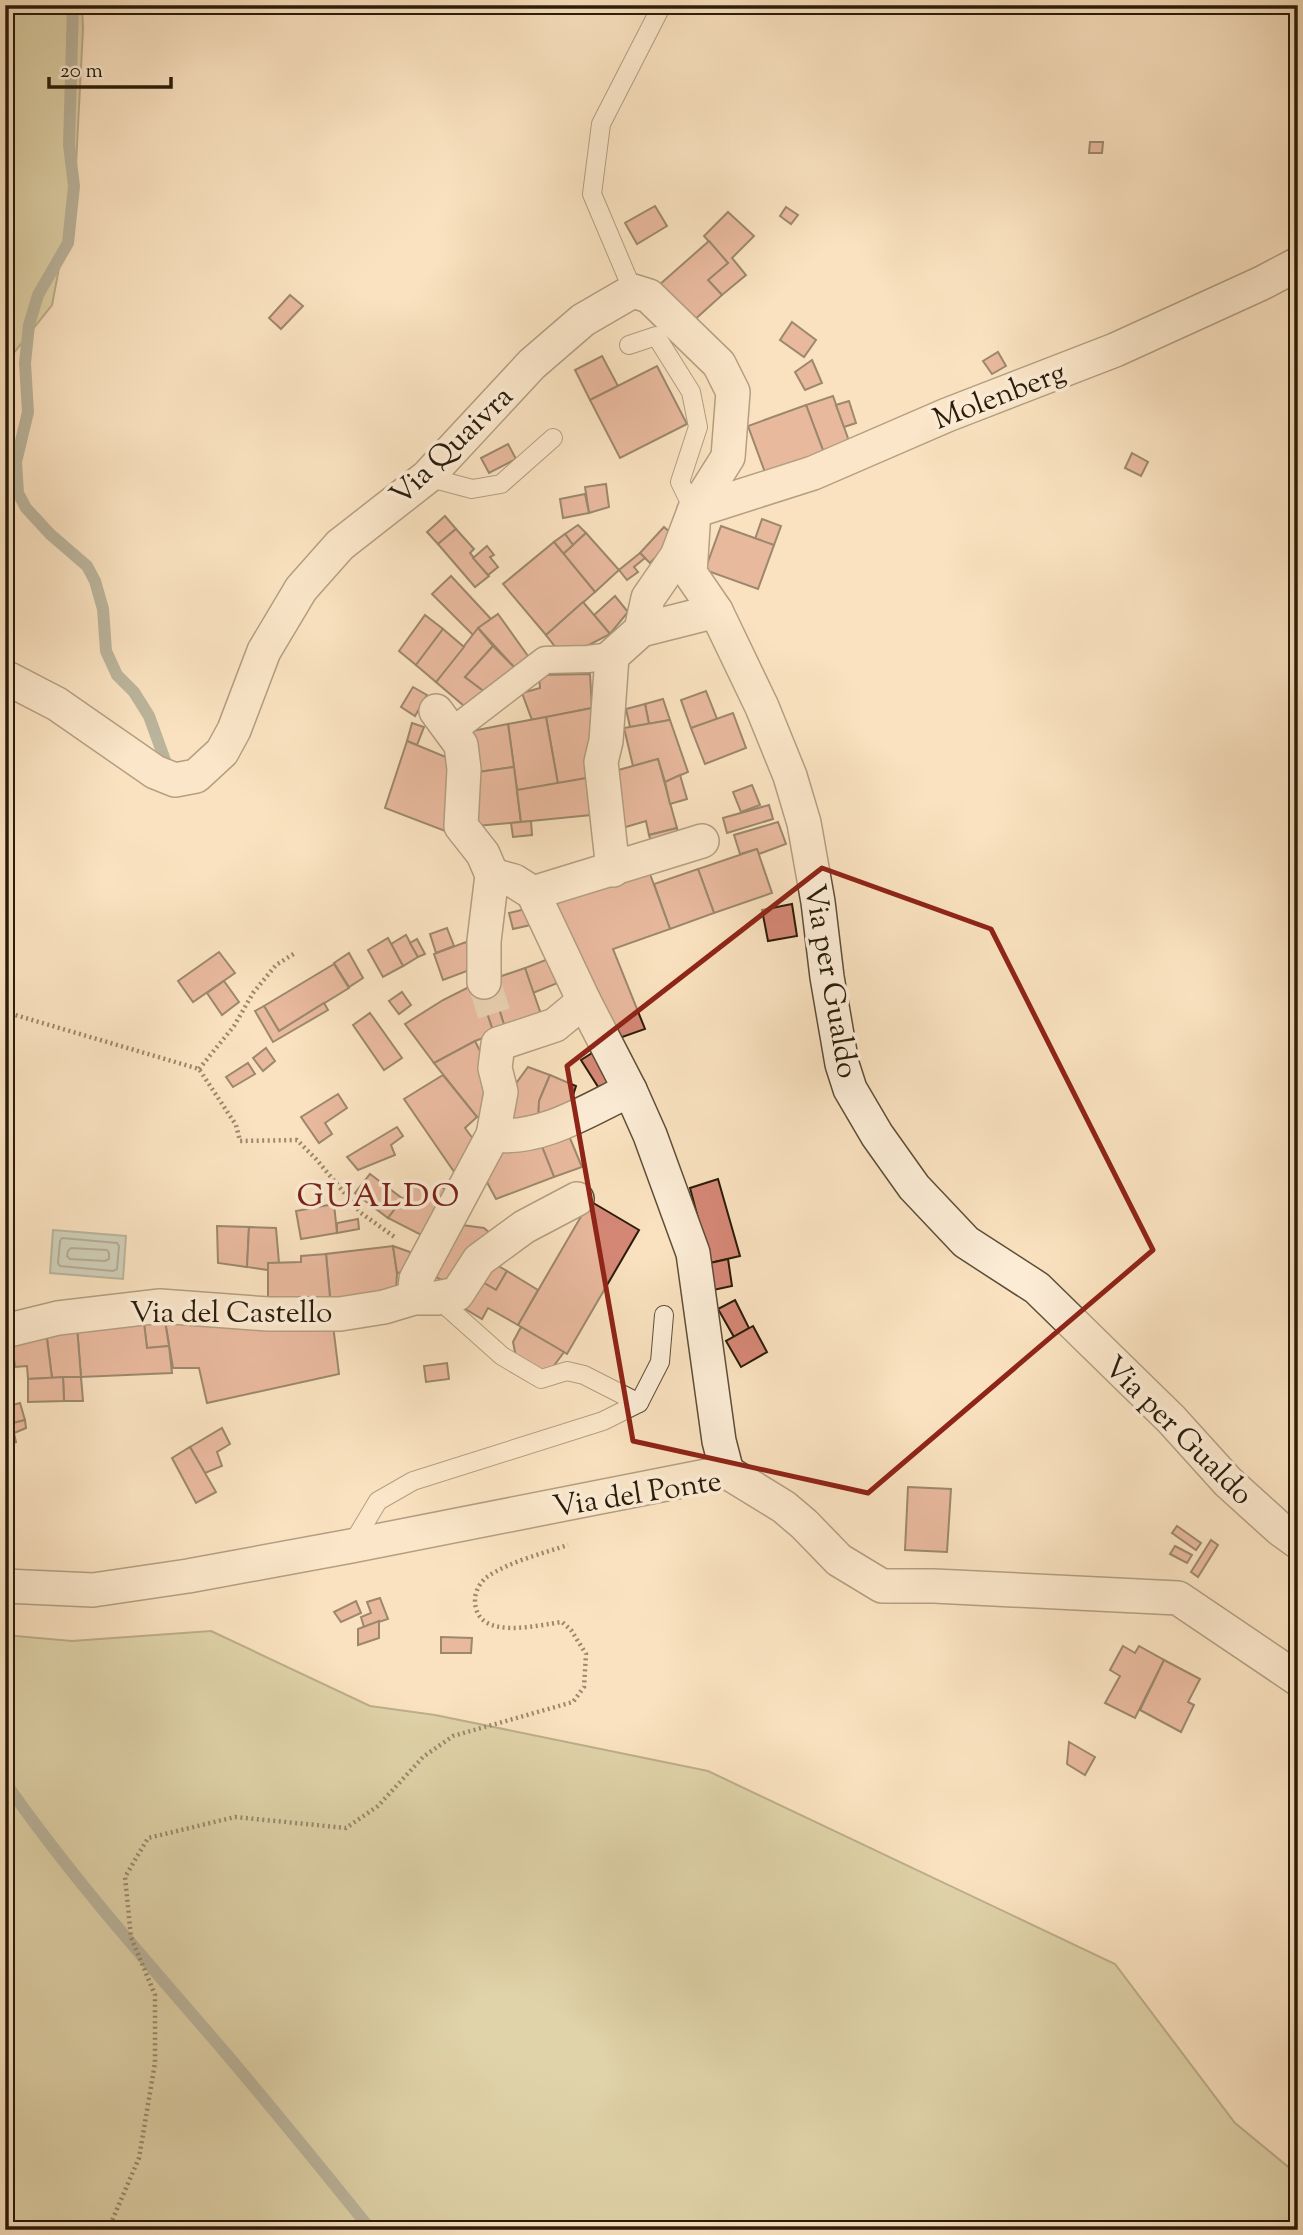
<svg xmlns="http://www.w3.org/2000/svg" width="1303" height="2235" viewBox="0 0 1303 2235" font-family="'Sorts Mill Goudy',serif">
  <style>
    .green { fill: #c2c28f; stroke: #766f4c; stroke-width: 2 }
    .water { fill: #9fbdb6; stroke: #707d71; stroke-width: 2 }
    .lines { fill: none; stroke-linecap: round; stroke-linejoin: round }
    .shore { stroke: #646c60; stroke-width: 2 }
    .stream { stroke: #707d71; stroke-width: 12 }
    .building { fill: #d68877; stroke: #2a1c09; stroke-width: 2 }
    .minor-tunnel { stroke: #d0ba9b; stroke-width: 33; stroke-dasharray: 33 17; stroke-linecap: butt }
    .service-casing { stroke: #5e4e37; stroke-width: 20 }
    .pedestrian-casing { stroke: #5e4e37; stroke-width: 29 }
    .minor-casing { stroke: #5e4e37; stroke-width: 36 }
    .path { stroke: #2a1c09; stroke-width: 4.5; stroke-dasharray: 2 3.5; stroke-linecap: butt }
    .service { stroke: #fcecd6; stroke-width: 18 }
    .pedestrian { stroke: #fcecd6; stroke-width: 26 }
    .minor { stroke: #fcecd6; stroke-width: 33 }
    .marked { fill: none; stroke: #8f2418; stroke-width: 5; stroke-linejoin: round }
    .labels { text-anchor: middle; stroke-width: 7; stroke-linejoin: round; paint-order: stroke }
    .street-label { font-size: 30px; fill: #2a1c09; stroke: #fcecd6 }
    .quarter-label { font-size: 33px; letter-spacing: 2px; fill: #7a1f14; stroke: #fcecd6 }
  </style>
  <rect width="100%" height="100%" fill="#fae2c0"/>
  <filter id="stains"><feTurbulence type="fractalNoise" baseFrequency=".00286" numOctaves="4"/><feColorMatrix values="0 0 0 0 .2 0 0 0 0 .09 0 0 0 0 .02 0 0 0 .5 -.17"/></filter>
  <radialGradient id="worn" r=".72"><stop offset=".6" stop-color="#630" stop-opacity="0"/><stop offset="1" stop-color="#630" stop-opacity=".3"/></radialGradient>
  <!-- green -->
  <g class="green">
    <path d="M5 5H82L83 29 75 184 52 305 5 364Z"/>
    <path d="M211 1631 370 1706 435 1715 708 1771 1115 1964 1235 2123 1298 2175V2230H5V1635L72 1641Z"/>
  </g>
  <!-- water -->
  <path class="water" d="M53 1230 126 1236 123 1279 50 1273Z"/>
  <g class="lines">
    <!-- shore -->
    <g class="shore">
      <path d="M62 1238 117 1243 119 1246 117 1269 113 1271 60 1266 58 1263 60 1241Z"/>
      <path d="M71 1248 107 1250 109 1253V1259L105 1261 70 1259 67 1256 68 1251Z"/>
    </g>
    <!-- stream -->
    <g class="stream">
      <path d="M73 5 69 145 74 186 68 243 38 295 29 325 25 363 28 412 16 462 18 493 26 508 50 534 87 566 95 581 103 609 106 651 117 675 134 692 149 716 166 763"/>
      <path d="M5 1782C71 1877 148 1963 223 2050 273 2109 322 2169 371 2230"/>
    </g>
  </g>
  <!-- building -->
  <g class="building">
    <path d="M1090 142H1103L1102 153H1089Z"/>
    <path d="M655 206 667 226 637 244 625 223Z"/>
    <path d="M786 207 798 215 791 224 780 216Z"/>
    <path d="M728 212 754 236 732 258 746 275 722 295 708 280 728 263 704 236Z"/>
    <path d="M709 241 728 263 708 280 722 295 692 322 659 285Z"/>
    <path d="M290 295 303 306 281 329 269 318Z"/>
    <path d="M792 322 816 340 804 357 780 340Z"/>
    <path d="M998 352 1006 366 992 374 983 361Z"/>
    <path d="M602 356 618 386 590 400 575 370Z"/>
    <path d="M812 360 822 383 805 390 795 372Z"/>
    <path d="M657 366 687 424 620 458 590 400Z"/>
    <path d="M833 396 850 444 824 453 806 405Z"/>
    <path d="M849 401 856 423 844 427 836 405Z"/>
    <path d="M806 405 824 453 766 475 748 426Z"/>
    <path d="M508 444 516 459 489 473 481 458Z"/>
    <path d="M1132 453 1148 462 1141 476 1125 468Z"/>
    <path d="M606 484 609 507 589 513 585 487Z"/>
    <path d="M585 494 589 513 563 518 560 499Z"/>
    <path d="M445 516 456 529 438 544 427 532Z"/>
    <path d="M762 519 781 526 774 545 755 539Z"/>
    <path d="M578 525 586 533 573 545 565 534Z"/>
    <path d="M721 526 774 545 758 589 705 570Z"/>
    <path d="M664 527 675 537 650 563 640 553Z"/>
    <path d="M456 529 474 549 470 553 489 576 475 587 438 544Z"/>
    <path d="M586 533 619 570 595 592 563 554Z"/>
    <path d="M565 534 573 545 563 554 554 542Z"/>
    <path d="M554 542 595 592 546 635 503 584Z"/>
    <path d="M487 546 494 555 490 557 498 567 488 575 473 558Z"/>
    <path d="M640 553 645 558 634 567 638 572 627 580 619 570Z"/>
    <path d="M451 576 491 619 473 635 432 594Z"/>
    <path d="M615 596 628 612 610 634 594 615Z"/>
    <path d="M583 602 610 634 564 658 546 635Z"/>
    <path d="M498 614 528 656 515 668 478 628Z"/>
    <path d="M425 615 443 629 416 665 399 651Z"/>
    <path d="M478 628 493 646 465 677 489 695 471 712 436 682Z"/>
    <path d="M443 629 464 647 436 682 416 665Z"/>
    <path d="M493 646 515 668 489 695 465 677Z"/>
    <path d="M590 674 592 708 532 720 522 693 540 688 539 675Z"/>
    <path d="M413 687 427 695 415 716 401 707Z"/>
    <path d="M706 691 717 719 691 728 681 700Z"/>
    <path d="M663 699 670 720 649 724 645 704Z"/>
    <path d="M645 704 649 724 630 727 626 709Z"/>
    <path d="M592 708 598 776 558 784 546 717Z"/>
    <path d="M733 713 746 748 705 764 691 728Z"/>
    <path d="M546 717 558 784 517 790 508 724Z"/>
    <path d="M670 720 688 772 665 782 658 759 633 766 624 728Z"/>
    <path d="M412 723 424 727 417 745 407 741Z"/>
    <path d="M508 724 514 767 471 773 467 732Z"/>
    <path d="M407 741 458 762 445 831 385 808Z"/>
    <path d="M658 759 677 828 649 835 646 821 619 829 604 774Z"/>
    <path d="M514 767 521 822 476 826 471 773Z"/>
    <path d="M680 775 687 799 670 804 665 782Z"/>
    <path d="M598 776 601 814 521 822 517 790Z"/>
    <path d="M752 785 760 805 741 812 733 792Z"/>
    <path d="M769 805 773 819 727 833 723 818Z"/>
    <path d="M531 821 532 835 513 837 511 823Z"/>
    <path d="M778 822 786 844 759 854 757 849 740 854 734 835Z"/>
    <path d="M677 828 680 842 654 852 649 835Z"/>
    <path d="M757 849 772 893 714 913 698 869Z"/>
    <path d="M698 869 714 913 670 929 654 884Z"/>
    <path d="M650 874 670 929 613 949 645 1029 611 1041 551 901Z"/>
    <path d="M792 904 797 936 768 941 762 910Z"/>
    <path d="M530 908 535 924 513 929 509 913Z"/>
    <path d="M447 928 454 946 436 953 430 934Z"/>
    <path d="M406 935 418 957 403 966 391 944Z"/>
    <path d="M388 938 403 966 383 977 368 950Z"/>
    <path d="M417 939 425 954 418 957 410 943Z"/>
    <path d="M466 942 475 968 443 980 434 954Z"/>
    <path d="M219 952 235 973 193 1002 178 981Z"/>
    <path d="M349 953 363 978 349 987 334 963Z"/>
    <path d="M556 956 565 980 533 993 525 968Z"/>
    <path d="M334 964 349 988 279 1031 264 1006Z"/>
    <path d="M525 968 543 1020 506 1031 490 980Z"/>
    <path d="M490 980 506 1031 494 1034 477 983Z"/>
    <path d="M224 981 239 1002 222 1015 207 993Z"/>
    <path d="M477 983 494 1034 475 1041 434 1063 405 1024 443 1000Z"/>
    <path d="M402 992 411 1005 399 1014 389 1001Z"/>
    <path d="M324 1003 328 1010 273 1042 255 1011 264 1006 279 1031Z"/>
    <path d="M370 1013 402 1058 384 1070 353 1025Z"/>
    <path d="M475 1041 483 1057 490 1119 477 1117 434 1063Z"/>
    <path d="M266 1048 275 1061 263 1071 253 1058Z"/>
    <path d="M597 1050 617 1083 602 1093 581 1060Z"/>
    <path d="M248 1063 255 1074 233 1087 226 1077Z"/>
    <path d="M528 1067 550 1075 539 1101 538 1127 501 1122 509 1093Z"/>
    <path d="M443 1075 477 1117 465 1128 479 1147 459 1179 404 1099Z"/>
    <path d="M550 1075 576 1086 566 1117 538 1127 539 1101Z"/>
    <path d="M338 1094 347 1108 325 1123 332 1134 319 1143 301 1117Z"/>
    <path d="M564 1124 582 1167 554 1177 537 1134Z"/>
    <path d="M397 1127 403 1136 391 1145 395 1155 358 1170 347 1157Z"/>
    <path d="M537 1134 554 1177 496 1199 481 1171 490 1155Z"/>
    <path d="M370 1174 403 1199 388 1218 355 1193Z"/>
    <path d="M718 1179 740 1256 710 1263 690 1188Z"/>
    <path d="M413 1185 446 1207 429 1239 388 1218Z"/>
    <path d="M440 1186 453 1195 446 1207 433 1198Z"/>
    <path d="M590 1201 639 1230 567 1354 518 1325Z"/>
    <path d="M334 1204 337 1233 301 1239 296 1211Z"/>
    <path d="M5 1210H14L12 1257 5 1256Z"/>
    <path d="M358 1219 359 1229 337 1233V1223Z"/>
    <path d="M454 1224 484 1228 492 1235 453 1286 426 1272Z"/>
    <path d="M217 1226 249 1227 247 1267 218 1263Z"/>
    <path d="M249 1227 276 1228 279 1263H268V1270L247 1267Z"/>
    <path d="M393 1246 397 1273 396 1292 331 1308 326 1254Z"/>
    <path d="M393 1246 410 1252 409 1271 397 1273Z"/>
    <path d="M326 1254 331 1308 268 1306V1263L301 1262V1256Z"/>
    <path d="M728 1259 732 1286 713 1290 710 1263Z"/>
    <path d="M490 1261 507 1271 496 1290 479 1280Z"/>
    <path d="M507 1271 538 1290 518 1325 488 1308 482 1319 462 1307 479 1280 496 1290Z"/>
    <path d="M735 1300 749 1328 734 1337 718 1309Z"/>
    <path d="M332 1317 339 1374 207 1403 199 1368H173L165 1321Z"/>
    <path d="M165 1321 169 1346 147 1348 144 1323Z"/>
    <path d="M144 1323 147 1348 169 1346 172 1373 81 1377 77 1327Z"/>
    <path d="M753 1326 767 1352 741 1367 726 1341Z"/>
    <path d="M77 1327 81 1377 52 1378 46 1331Z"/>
    <path d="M521 1327 564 1352 553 1367 543 1371 516 1357 513 1342Z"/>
    <path d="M46 1331 52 1378 28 1379 27 1366 15 1367 11 1336Z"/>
    <path d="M447 1363 449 1379 426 1382 424 1366Z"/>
    <path d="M63 1377H81L83 1401H64Z"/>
    <path d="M63 1377 64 1401 28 1402V1379Z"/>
    <path d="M20 1403 25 1420 5 1425V1407Z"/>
    <path d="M25 1420 26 1428 14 1433 16 1442 5 1446V1425Z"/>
    <path d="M222 1428 230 1444 217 1452 222 1466 205 1473 190 1447Z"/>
    <path d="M190 1447 216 1492 196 1503 172 1458Z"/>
    <path d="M908 1487 951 1489 947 1552 905 1550Z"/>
    <path d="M1177 1526 1201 1543 1196 1550 1172 1533Z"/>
    <path d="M1211 1540 1218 1545 1198 1577 1191 1572Z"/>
    <path d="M1175 1546 1192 1555 1187 1563 1170 1554Z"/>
    <path d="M380 1598 388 1619 364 1627 361 1617 371 1613 367 1602Z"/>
    <path d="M356 1601 361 1613 341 1622 334 1612Z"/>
    <path d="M379 1621V1638L358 1645V1629Z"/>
    <path d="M441 1637 472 1638 471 1653H441Z"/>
    <path d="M1123 1646 1135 1653 1139 1646 1164 1660 1135 1718 1105 1703 1120 1676 1110 1670Z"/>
    <path d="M1164 1660 1200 1679 1188 1702 1194 1705 1181 1732 1140 1710Z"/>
    <path d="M1069 1742 1095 1757 1085 1775 1067 1764Z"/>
  </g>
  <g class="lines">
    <!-- minor-tunnel -->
    <path class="minor-tunnel" d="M484 982 500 1032"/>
    <defs>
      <g id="service">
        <path d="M633 291 592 194 601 124 662 5"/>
        <path d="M629 345 656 336 691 392 698 427 680 482 694 511"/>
        <path d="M427 477 472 489 501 484 553 438"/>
        <path d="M437 1298 502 1356 541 1379 567 1371 584 1375 639 1403"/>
        <path d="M351 1546 378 1501 413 1481 603 1421 639 1403 660 1362 664 1315"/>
      </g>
      <path id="pedestrian" d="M451 732 545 660 588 659 612 656"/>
      <g id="minor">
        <path d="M1298 264 1262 283 1115 350 947 415 813 473 694 511 690 573 716 611 762 707 790 776 804 823 818 902 827 977 842 1064 850 1089 877 1135 914 1187 966 1242 1037 1288 1171 1419 1228 1482 1280 1529 1298 1542"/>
        <path d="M5 677 57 704 155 772 175 780 196 776 222 752 234 730 264 651 301 589 340 545 427 477 532 364 583 320 633 291 649 296 719 364 733 392 728 457 694 511 677 556 648 598 641 630"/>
        <path d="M436 711 461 745 464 769 461 826 483 854 492 875 484 941V982"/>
        <path d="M613 870 601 762 606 741 612 656 641 630 716 611"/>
        <path d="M492 875 514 881 533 893 584 1001 630 1090 650 1135 693 1253 719 1441 727 1472"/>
        <path d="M533 893 702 841"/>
        <path d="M493 1135C541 1141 588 1110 630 1090"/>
        <path d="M414 1298 416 1279 493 1135 501 1092 495 1068 498 1044 555 1025 584 1001"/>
        <path d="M5 1331 58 1318 160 1306 268 1314H340L384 1307 414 1298H437L457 1294 479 1260 524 1227 577 1199"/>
        <path d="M5 1586 93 1590 188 1576 351 1546 727 1472 784 1507 804 1524 839 1560 882 1586H934L1178 1598 1298 1679"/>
      </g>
    </defs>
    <!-- service casing -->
    <use href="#service" class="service-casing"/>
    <!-- pedestrian casing -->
    <use href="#pedestrian" class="pedestrian-casing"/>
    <!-- minor casing -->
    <use href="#minor" class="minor-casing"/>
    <!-- path -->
    <g class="path">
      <path d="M5 1012 199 1069 236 1125 240 1141 297 1140 316 1159 361 1213 396 1238"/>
      <path d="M199 1069 234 1026 253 993 276 965 295 953"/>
      <path d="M108 2230 139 2158 155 2063V1995L131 1937 125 1877 148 1838 235 1817 346 1828 378 1806 423 1757 453 1736 573 1702 584 1687 586 1654 571 1630 562 1622C537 1625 475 1642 475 1600 475 1592 480 1582 487 1577 508 1562 544 1553 568 1545"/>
    </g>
    <!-- service -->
    <use href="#service" class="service"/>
    <!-- pedestrian -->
    <use href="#pedestrian" class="pedestrian"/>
    <!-- minor -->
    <use href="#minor" class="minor"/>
  </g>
  <!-- marked area -->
  <path d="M0 0H1303V2235H0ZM822 868 991 929 1153 1250 868 1493 633 1441 567 1066Z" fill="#fae2c0" fill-opacity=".55" fill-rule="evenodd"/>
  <path class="marked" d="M822 868 991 929 1153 1250 868 1493 633 1441 567 1066Z"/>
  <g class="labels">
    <!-- street labels -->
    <g class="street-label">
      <text transform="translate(999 395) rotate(-21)" y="10">Molenberg</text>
      <text transform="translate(451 445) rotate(-44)" y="10">Via Quaivra</text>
      <text transform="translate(832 981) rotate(80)" y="10">Via per Gualdo</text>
      <text x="231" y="1322">Via del Castello</text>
      <text transform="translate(1179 1430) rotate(45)" y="10">Via per Gualdo</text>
      <text transform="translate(637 1493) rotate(-9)" y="10">Via del Ponte</text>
    </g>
    <!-- quarter labels -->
    <g class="quarter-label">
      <text x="379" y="1206">GUALDO</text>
    </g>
  </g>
  <!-- margin -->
  <rect width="1303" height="2235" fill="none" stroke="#fae2c0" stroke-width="28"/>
  <rect x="7" y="7" width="1289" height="2221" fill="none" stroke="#2a1c09" stroke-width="3.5"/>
  <rect x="14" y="14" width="1275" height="2207" fill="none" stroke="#2a1c09" stroke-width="2"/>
  <!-- scale -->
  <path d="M49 77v10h122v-10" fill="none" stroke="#2a1c09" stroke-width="3.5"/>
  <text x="60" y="77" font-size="21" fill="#2a1c09" stroke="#fcecd6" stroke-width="5" paint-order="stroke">20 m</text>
  <rect width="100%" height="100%" filter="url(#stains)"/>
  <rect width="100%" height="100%" fill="url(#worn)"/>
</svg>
